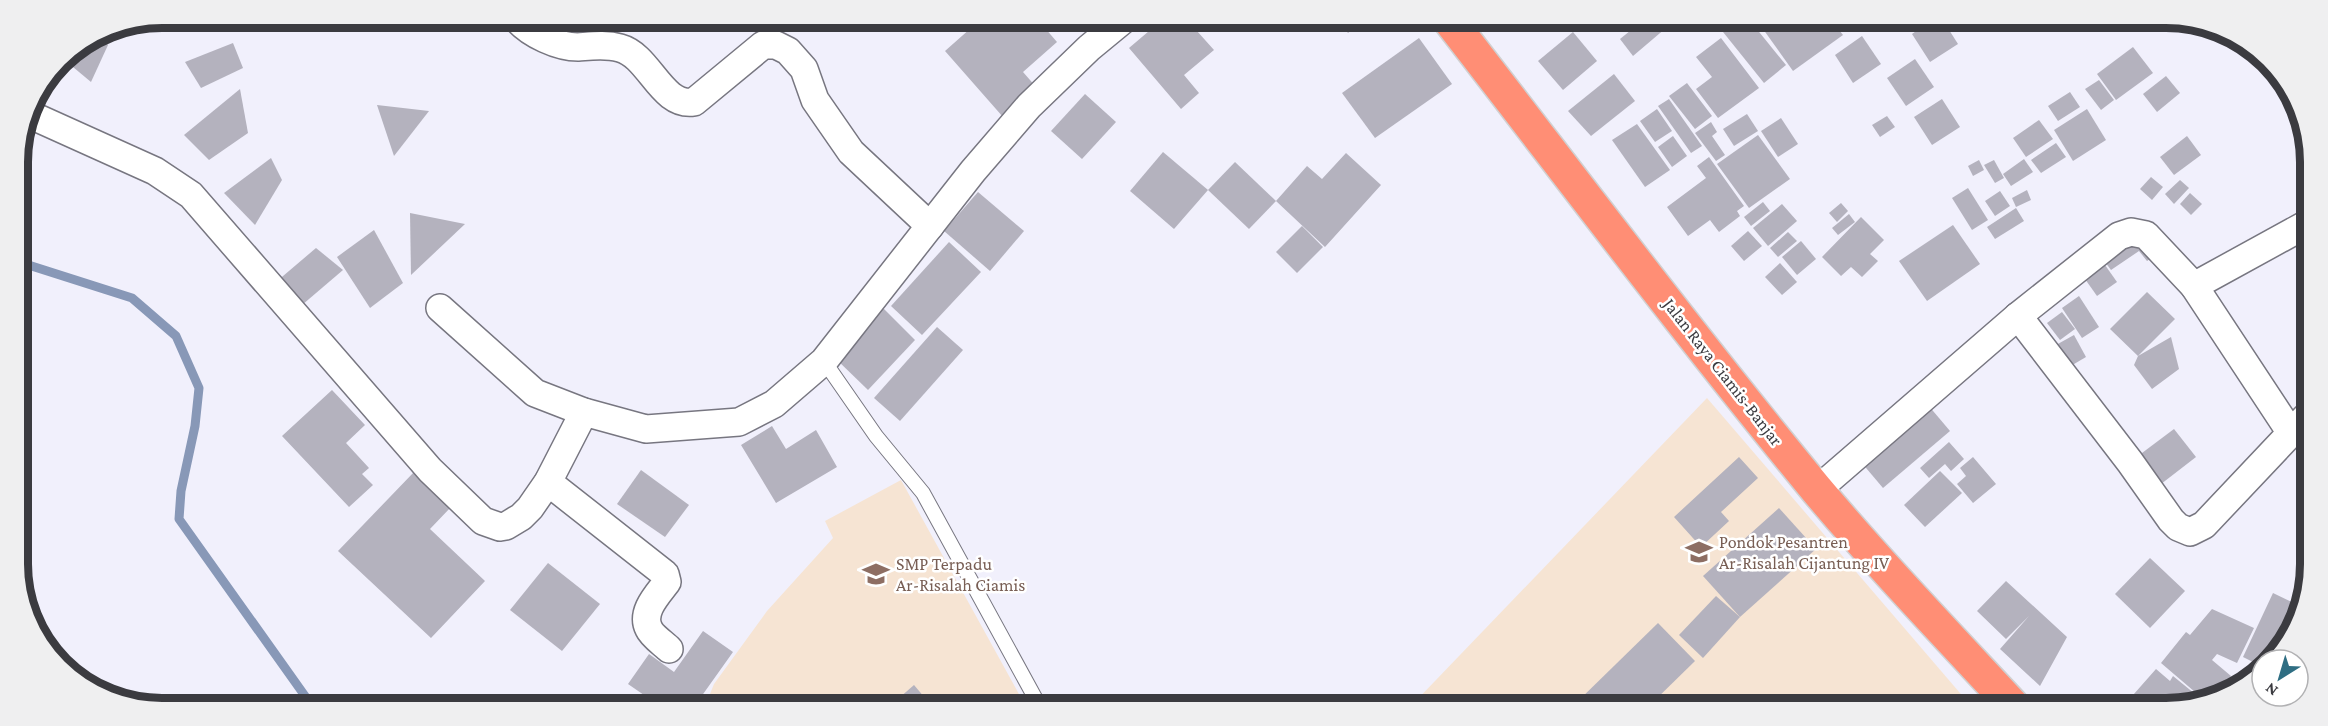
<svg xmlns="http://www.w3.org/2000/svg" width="2328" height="726" viewBox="0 0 2328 726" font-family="'Crimson Pro',serif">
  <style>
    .education { fill: #f6e4d3 }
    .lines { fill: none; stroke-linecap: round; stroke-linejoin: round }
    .stream { stroke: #8898b7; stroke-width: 9 }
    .building { fill: #b4b2be }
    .lane-casing { stroke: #777680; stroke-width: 16 }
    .street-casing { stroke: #777680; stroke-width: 30 }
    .highway-casing { stroke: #d0d0d1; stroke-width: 36 }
    .lane { stroke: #fff; stroke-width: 14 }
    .street { stroke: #fff; stroke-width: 27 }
    .highway { stroke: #ff8e75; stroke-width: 33 }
    .labels { text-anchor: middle; stroke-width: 5; stroke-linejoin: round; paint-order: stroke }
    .street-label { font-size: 18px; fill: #3b3b40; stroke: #fff }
    .education-label { font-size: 18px; fill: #785e54; stroke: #fff; text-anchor: start }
    .rim { fill: none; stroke: #3b3b40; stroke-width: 8 }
  </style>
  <rect width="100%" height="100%" fill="#f1f0fc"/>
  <!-- education -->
  <g class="education">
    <path d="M1707 398 1972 707 1411 706Z"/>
    <path d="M901 480 1025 705 706 704 714 684 767 611 833 538 825 521Z"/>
  </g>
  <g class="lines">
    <!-- stream -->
    <path class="stream" d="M19 262 132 298 176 336 199 388 195 426 181 491 179 519 310 703"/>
  </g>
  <!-- building -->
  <g class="building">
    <path d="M980 20H1038L1057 42 1023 72 1037 88 1003 117 945 51Z"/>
    <path d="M1162 20 1188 21 1214 50 1184 75 1199 93 1181 109 1129 48Z"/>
    <path d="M1338 21H1363L1348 33Z"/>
    <path d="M1641 22H1673L1633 56 1620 39Z"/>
    <path d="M1715 22H1751L1786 65 1764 83Z"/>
    <path d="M1758 22H1833L1843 35 1793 71Z"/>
    <path d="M1929 22H1944L1958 44 1930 62 1912 34Z"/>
    <path d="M1573 32 1597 61 1563 90 1538 61Z"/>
    <path d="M98 35 108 45 91 82 67 62 69 54Z"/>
    <path d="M1862 36 1881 64 1853 83 1835 55Z"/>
    <path d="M1419 38 1452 84 1375 138 1342 93Z"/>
    <path d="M1721 38 1759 88 1718 118 1696 89 1712 77 1696 57Z"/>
    <path d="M233 43 243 68 201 88 185 62Z"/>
    <path d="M2133 47 2153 73 2116 100 2097 74Z"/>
    <path d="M1915 59 1934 87 1906 106 1887 78Z"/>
    <path d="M1614 74 1635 101 1591 136 1568 111Z"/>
    <path d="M2166 76 2180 93 2157 112 2143 94Z"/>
    <path d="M2099 80 2114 100 2101 110 2085 89Z"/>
    <path d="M1687 83 1712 116 1695 129 1669 96Z"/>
    <path d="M240 89 248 133 209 160 184 135Z"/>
    <path d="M2070 92 2080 107 2058 121 2048 106Z"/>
    <path d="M1085 94 1116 122 1082 159 1051 131Z"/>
    <path d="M1669 99 1702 146 1691 153 1658 106Z"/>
    <path d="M1942 99 1960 127 1932 145 1914 117Z"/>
    <path d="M377 105 429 111 394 156Z"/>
    <path d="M1657 109 1672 131 1655 142 1640 121Z"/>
    <path d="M2087 109 2106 140 2073 161 2054 130Z"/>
    <path d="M1747 114 1758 131 1734 146 1723 129Z"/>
    <path d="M1887 116 1895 127 1880 137 1872 125Z"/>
    <path d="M1781 118 1798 144 1778 157 1761 131Z"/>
    <path d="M2039 120 2053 139 2026 157 2013 138Z"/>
    <path d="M1711 122 1717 132 1712 136 1725 155 1716 161 1695 133Z"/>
    <path d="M1637 124 1670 170 1645 187 1612 140Z"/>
    <path d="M1758 135 1790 179 1749 208 1717 164Z"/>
    <path d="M1673 136 1687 156 1672 167 1658 147Z"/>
    <path d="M2187 136 2201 155 2174 175 2160 157Z"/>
    <path d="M2056 143 2066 157 2041 173 2031 160Z"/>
    <path d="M1163 152 1208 190 1174 229 1130 191Z"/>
    <path d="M1346 153 1381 185 1325 247 1276 201 1307 166 1322 179Z"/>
    <path d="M1709 157 1744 206 1737 211 1740 216 1719 232 1710 220 1688 236 1667 207 1706 178 1697 166Z"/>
    <path d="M271 158 282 180 255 225 224 193Z"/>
    <path d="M2024 159 2033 172 2011 186 2003 174Z"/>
    <path d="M1979 160 1984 170 1973 176 1968 166Z"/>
    <path d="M1994 160 2004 178 1995 183 1984 165Z"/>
    <path d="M1235 162 1276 201 1249 229 1208 190Z"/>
    <path d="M2151 177 2163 187 2152 200 2140 189Z"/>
    <path d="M2180 180 2189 188 2174 204 2165 194Z"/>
    <path d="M1968 188 1988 220 1972 230 1952 198Z"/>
    <path d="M2027 190 2031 200 2016 207 2012 198Z"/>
    <path d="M2000 191 2010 206 1995 216 1985 201Z"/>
    <path d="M978 192 1024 231 990 271 944 231Z"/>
    <path d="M2190 193 2202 204 2191 215 2180 204Z"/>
    <path d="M1763 202 1770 211 1751 226 1744 217Z"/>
    <path d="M1841 203 1848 211 1837 222 1829 213Z"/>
    <path d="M1782 204 1797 221 1768 246 1753 228Z"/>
    <path d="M2016 208 2024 221 1995 239 1987 227Z"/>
    <path d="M410 213 465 224 411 275Z"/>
    <path d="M1849 214 1855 222 1838 235 1832 228Z"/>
    <path d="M1861 217 1884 240 1870 254 1878 261 1862 277 1851 267 1841 276 1822 257Z"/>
    <path d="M1953 225 1980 264 1927 301 1899 261Z"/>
    <path d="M1302 226 1323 247 1297 273 1276 252Z"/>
    <path d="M374 230 403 283 370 308 337 257Z"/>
    <path d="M1748 231 1762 246 1744 261 1731 246Z"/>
    <path d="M1788 232 1797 241 1778 257 1770 248Z"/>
    <path d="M2142 236 2156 255 2147 261 2139 251 2111 270 2105 262Z"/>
    <path d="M1801 241 1816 259 1797 275 1782 257Z"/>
    <path d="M949 242 981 272 922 335 891 306Z"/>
    <path d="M316 248 343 270 302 305 276 282Z"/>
    <path d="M1780 263 1797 282 1782 295 1765 277Z"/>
    <path d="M2105 265 2117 282 2097 296 2085 279Z"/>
    <path d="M2147 292 2175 319 2138 356 2171 337 2179 369 2152 389 2134 365 2138 356 2110 329Z"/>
    <path d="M2079 296 2099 327 2082 338 2062 308Z"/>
    <path d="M882 307 915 340 868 390 834 357Z"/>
    <path d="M2062 312 2075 329 2060 340 2047 323Z"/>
    <path d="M937 327 963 350 900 421 874 398Z"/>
    <path d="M2074 335 2086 357 2069 367 2056 345Z"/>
    <path d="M332 390 365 425 346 443 369 468 362 474 373 485 349 507 282 436Z"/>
    <path d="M1928 405 1950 431 1883 488 1861 462Z"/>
    <path d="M772 426 786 449 816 430 837 467 776 503 741 445Z"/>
    <path d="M2174 429 2196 457 2152 491 2130 462Z"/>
    <path d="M1949 442 1964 459 1951 471 1945 464 1929 478 1920 468Z"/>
    <path d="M1739 457 1758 478 1721 512 1729 521 1701 547 1674 517Z"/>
    <path d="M1973 457 1996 484 1973 503 1957 484 1966 476 1960 468Z"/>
    <path d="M641 470 689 505 665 537 617 504Z"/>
    <path d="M1940 471 1962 493 1925 527 1904 505Z"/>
    <path d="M414 472 451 507 430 529 485 581 431 638 338 551Z"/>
    <path d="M1779 508 1816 549 1740 617 1703 576Z"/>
    <path d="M2150 558 2185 591 2150 628 2115 594Z"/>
    <path d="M548 563 600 604 562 651 510 610Z"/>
    <path d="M2006 581 2067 637 2040 686 2000 649 2029 616 2006 639 1977 611Z"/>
    <path d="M2273 593 2302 607 2286 644 2271 660H2262V669L2258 673 2261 666 2243 657Z"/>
    <path d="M1716 596 1740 617 1703 658 1679 635Z"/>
    <path d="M2212 609 2254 628 2237 663 2217 654 2212 660 2231 676 2218 691 2202 698 2161 663 2186 632 2190 635Z"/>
    <path d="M1658 623 1695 661 1649 706H1573Z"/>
    <path d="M703 631 733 652 696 704H657L628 684 649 654 674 672Z"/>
    <path d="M2156 669 2170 681 2173 676 2200 698 2175 708H2131L2126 703Z"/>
    <path d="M914 685 931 705H891Z"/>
    <path d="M972 694 981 705H958Z"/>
  </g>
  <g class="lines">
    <defs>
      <path id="lane" d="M824 361 876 436 923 493 1039 705"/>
      <g id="street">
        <path d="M517 19C530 34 558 47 578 47 592 46 606 44 620 48 650 56 661 107 694 102L763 45H776L788 51 804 69 815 100 851 152 930 226"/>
        <path d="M33 116 155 171 191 195 430 470 483 521 500 527 506 526 521 517 530 508 548 482 584 412"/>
        <path d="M2194 286 2307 224"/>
        <path d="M440 308 535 393 584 412 646 429 739 422 774 404 824 361 973 171 1029 106 1089 48 1123 20"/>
        <path d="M2018 316 2130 462 2171 520 2178 527 2190 532 2204 525 2306 417"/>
        <path d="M548 482 665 574 667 582C658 594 640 612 649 629 652 636 664 644 669 649"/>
        <path d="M1817 490 2018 316 2119 236 2131 232 2146 235 2194 286 2291 433"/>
      </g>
      <path id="highway" d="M1450 21C1571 177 1690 336 1816 489 1879 564 1947 635 2014 707"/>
    </defs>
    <!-- lane casing -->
    <use href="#lane" class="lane-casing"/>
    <!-- street casing -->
    <use href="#street" class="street-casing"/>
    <!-- highway casing -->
    <use href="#highway" class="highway-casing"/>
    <!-- lane -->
    <use href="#lane" class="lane"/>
    <!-- street -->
    <use href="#street" class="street"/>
    <!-- highway -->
    <use href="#highway" class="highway"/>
  </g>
  <!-- icons -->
  <defs>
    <symbol id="school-bare" viewBox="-9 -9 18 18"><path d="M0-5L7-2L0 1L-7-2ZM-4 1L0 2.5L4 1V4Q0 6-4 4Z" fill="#8d6e63" stroke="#fff" stroke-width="2.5" paint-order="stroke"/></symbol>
  </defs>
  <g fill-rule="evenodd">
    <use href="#school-bare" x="1680" y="533" width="38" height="38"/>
    <use href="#school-bare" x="857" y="555" width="38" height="38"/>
  </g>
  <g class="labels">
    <!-- street labels -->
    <g class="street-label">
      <text transform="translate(1723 372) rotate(52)" y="6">Jalan Raya Ciamis-Banjar</text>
    </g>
    <!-- education labels -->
    <g class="education-label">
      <text x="1719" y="548">Pondok Pesantren<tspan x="1719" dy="21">Ar-Risalah Cijantung IV</tspan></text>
      <text x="896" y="570">SMP Terpadu<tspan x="896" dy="21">Ar-Risalah Ciamis</tspan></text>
    </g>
  </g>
  <!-- crop -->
  <path d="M0 0H2328V726H0ZM162 28H2166A134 134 0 0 1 2300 162V564A134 134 0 0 1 2166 698H162A134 134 0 0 1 28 564V162A134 134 0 0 1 162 28Z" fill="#efeff0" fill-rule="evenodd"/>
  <path class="rim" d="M162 28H2166A134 134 0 0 1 2300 162V564A134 134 0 0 1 2166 698H162A134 134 0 0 1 28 564V162A134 134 0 0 1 162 28Z"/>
  <!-- north arrow -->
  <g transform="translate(2280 678) rotate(217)"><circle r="28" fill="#ffffff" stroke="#b1b1b3" stroke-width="1.5"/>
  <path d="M0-4.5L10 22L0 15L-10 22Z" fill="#2f6e83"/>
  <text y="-9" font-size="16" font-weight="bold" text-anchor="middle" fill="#3b3b40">N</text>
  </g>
</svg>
